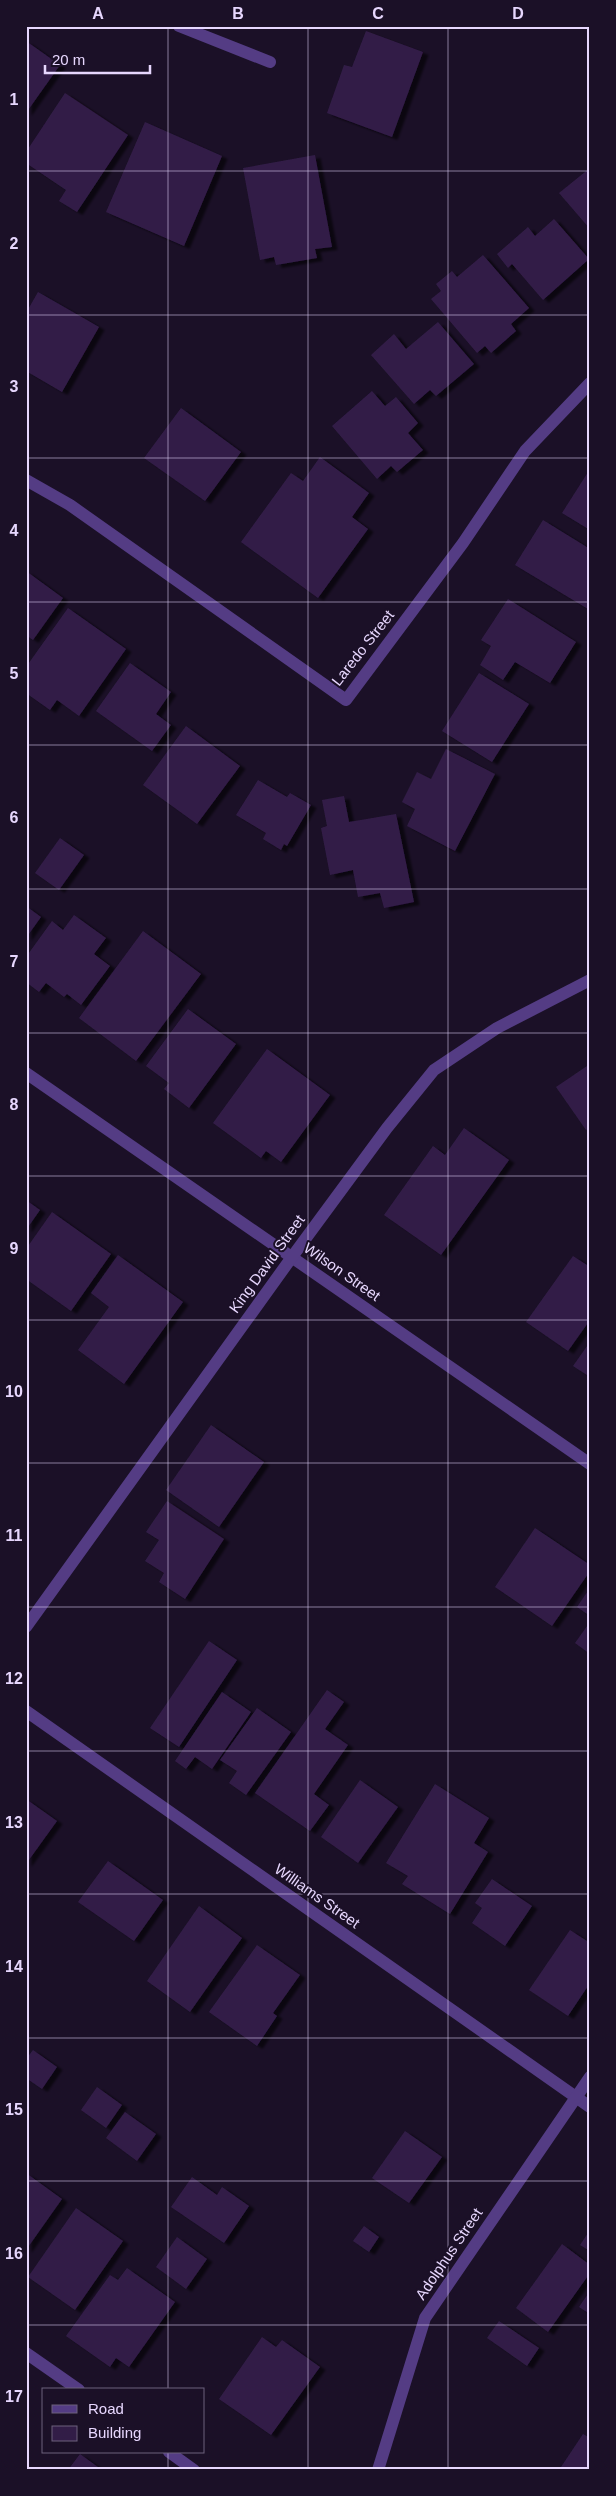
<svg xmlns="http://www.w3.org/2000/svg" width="616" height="2496" viewBox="0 0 616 2496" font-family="Arial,sans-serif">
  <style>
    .building { fill: #321d47; filter: url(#shadow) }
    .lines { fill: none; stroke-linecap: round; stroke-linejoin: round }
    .minor { stroke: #543c84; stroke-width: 12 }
    .tertiary { stroke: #543c84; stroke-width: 12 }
    .grid { fill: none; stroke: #e7d7fe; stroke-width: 1; stroke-opacity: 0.55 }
    .labels { text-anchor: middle; stroke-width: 4; stroke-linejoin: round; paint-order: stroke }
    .street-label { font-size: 15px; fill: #e7d7fe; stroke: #1b1027 }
    .neatline { fill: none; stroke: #e7d7fe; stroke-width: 2 }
    .grid-label { font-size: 16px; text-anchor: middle; font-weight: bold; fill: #e7d7fe }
  </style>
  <defs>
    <filter id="shadow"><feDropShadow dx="5.5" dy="3" stdDeviation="1" flood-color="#0009"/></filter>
  </defs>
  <rect width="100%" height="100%" fill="#1b1027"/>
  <!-- building -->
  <g class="building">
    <path d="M366 31 423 52 392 137 327 113 344 65 352 67Z"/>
    <path d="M26 41 60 65 26 113Z"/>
    <path d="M65 93 128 135 77 212 59 201 66 190 26 163V152Z"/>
    <path d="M145 122 222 156 184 246 106 212Z"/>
    <path d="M315 155 332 247 315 249 317 258 276 265 274 257 260 260 243 168Z"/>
    <path d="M590 168V229L559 193Z"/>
    <path d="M554 219 589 259 543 300 512 264 508 268 497 254 528 227 535 236Z"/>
    <path d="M483 255 529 308 511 324 516 331 491 353 485 346 477 353 431 299 441 291 436 284 452 271 457 277Z"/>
    <path d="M38 292 99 327 62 392 26 371V313Z"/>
    <path d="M438 322 474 364 436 396 430 390 414 404 371 355 394 334 406 349Z"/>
    <path d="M372 391 385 406 396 397 418 423 408 433 423 450 397 472 391 466 377 479 332 426Z"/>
    <path d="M181 408 241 452 205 501 144 458Z"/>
    <path d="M320 457 369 493 352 517 368 529 318 598 241 542 291 473 303 481Z"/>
    <path d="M590 469V530L562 513Z"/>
    <path d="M543 520 590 549V606L588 609 515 565Z"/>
    <path d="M26 571 63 598 33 640 26 635Z"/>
    <path d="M508 599 576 642 550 683 515 662 503 680 480 665 491 646 481 640Z"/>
    <path d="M68 608 126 649 79 716 57 700 50 710 26 693V667Z"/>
    <path d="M130 663 171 692 156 714 171 725 152 751 96 711Z"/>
    <path d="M479 673 529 704 492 762 442 731Z"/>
    <path d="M186 726 240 766 197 824 143 785Z"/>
    <path d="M446 749 495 774 455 851 407 826 415 809 402 802 417 772 431 779Z"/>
    <path d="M258 780 287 797 290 793 311 805 287 846 284 844 281 850 263 839 266 833 236 815Z"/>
    <path d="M344 796 349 822 396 814 414 902 384 908 380 893 358 897 353 870 330 875 321 828 327 826 322 800Z"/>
    <path d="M60 838 84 855 59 890 35 873Z"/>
    <path d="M26 906 41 917 26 938Z"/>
    <path d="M74 915 106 938 94 954 110 966 81 1005 67 994 64 997 46 983 39 992 26 982V957L52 921 63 930Z"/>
    <path d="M143 931 201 974 136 1061 79 1018Z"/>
    <path d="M188 1009 236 1044 189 1108 164 1089 169 1083 146 1066Z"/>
    <path d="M267 1049 330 1095 281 1162 266 1151 261 1158 213 1123Z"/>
    <path d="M590 1064V1128L586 1130 556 1087Z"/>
    <path d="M464 1128 509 1160 441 1255 384 1215 433 1146 445 1155Z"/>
    <path d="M26 1200 40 1210 26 1230Z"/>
    <path d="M52 1212 111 1254 71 1311 26 1279V1249Z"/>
    <path d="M118 1255 183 1302 124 1384 78 1350 109 1307 91 1293Z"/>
    <path d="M573 1256 590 1267V1320L568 1351 526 1322Z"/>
    <path d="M590 1342V1377L573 1366Z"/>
    <path d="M211 1425 264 1462 219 1527 166 1490Z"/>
    <path d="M167 1501 224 1539 185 1599 159 1582 164 1573 145 1561 159 1540 146 1532Z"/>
    <path d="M535 1528 590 1565V1571L552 1626 495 1587Z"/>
    <path d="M590 1588V1616L577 1607Z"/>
    <path d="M590 1622V1654L575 1643Z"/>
    <path d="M209 1641 237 1660 179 1747 150 1728Z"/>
    <path d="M327 1690 344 1702 325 1729 348 1745 314 1794 329 1805 310 1831 255 1793Z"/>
    <path d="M222 1692 251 1712 212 1769 195 1757 186 1769 175 1761Z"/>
    <path d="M257 1708 291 1732 246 1795 229 1783 237 1771 220 1760Z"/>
    <path d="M360 1780 398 1807 358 1863 321 1837Z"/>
    <path d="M435 1784 489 1818 474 1843 488 1852 450 1914 402 1884 408 1876 386 1863Z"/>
    <path d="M26 1799 57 1821 26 1864Z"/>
    <path d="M108 1861 163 1900 134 1941 78 1902Z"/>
    <path d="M492 1879 532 1906 505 1946 472 1923 482 1908 475 1903Z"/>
    <path d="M199 1906 242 1938 190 2012 147 1981Z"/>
    <path d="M570 1930 590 1943V1983L568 2016 529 1990Z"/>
    <path d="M257 1945 300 1975 273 2013 277 2016 257 2046 209 2012Z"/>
    <path d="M33 2050 57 2067 42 2089 26 2078V2059Z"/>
    <path d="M97 2087 122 2105 106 2128 81 2110Z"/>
    <path d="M125 2112 156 2134 137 2161 106 2138Z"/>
    <path d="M405 2131 442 2157 409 2203 372 2178Z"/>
    <path d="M26 2173 62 2199 26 2250Z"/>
    <path d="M192 2177 217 2195 222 2187 249 2206 224 2243 171 2207Z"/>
    <path d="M76 2208 123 2241 75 2310 28 2277Z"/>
    <path d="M364 2226 379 2237 369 2252 353 2241Z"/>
    <path d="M590 2230V2251L580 2245Z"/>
    <path d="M177 2237 207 2259 186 2289 156 2267Z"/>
    <path d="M562 2244 590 2265V2273L548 2332 516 2308Z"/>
    <path d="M127 2268 175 2302 129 2367 116 2358 110 2367 66 2336 110 2275 118 2280Z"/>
    <path d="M590 2291V2314L579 2307Z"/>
    <path d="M499 2321 539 2348 527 2366 487 2338Z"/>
    <path d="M262 2337 276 2347 282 2340 320 2367 271 2435 219 2399Z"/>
    <path d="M583 2434 590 2438V2470H559Z"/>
    <path d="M80 2454 102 2470H68Z"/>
  </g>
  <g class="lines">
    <!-- minor -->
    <g class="minor">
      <path d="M179 26 270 62"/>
      <path d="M26 480 70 505 346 700 463 543 525 451 590 383"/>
      <path d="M26 1073 590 1464"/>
      <path d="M26 1627 292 1257 387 1128 434 1070 497 1028 590 980"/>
      <path d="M26 1711 590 2107"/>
      <path d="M26 2353 79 2390"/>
      <path d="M169 2452 194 2470"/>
    </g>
    <!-- tertiary -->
    <path class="tertiary" d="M378 2470 425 2318 590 2077"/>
  </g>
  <!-- grid -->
  <path class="grid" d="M168 26V2390M308 26V2470M448 26V2470M26 171H590M26 315H590M26 458H590M26 602H590M26 745H590M26 889H590M26 1033H590M26 1176H590M26 1320H590M26 1463H590M26 1607H590M26 1751H590M26 1894H590M26 2038H590M26 2181H590M26 2325H590M168 2452V2470"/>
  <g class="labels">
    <!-- street labels -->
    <g class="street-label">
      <text transform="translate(363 648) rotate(-52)" y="5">Laredo Street</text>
      <text transform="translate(267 1264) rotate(-54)" y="5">King David Street</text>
      <text transform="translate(342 1272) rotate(35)" y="5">Wilson Street</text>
      <text transform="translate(317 1896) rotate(35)" y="5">Williams Street</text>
      <text transform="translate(449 2254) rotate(-56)" y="5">Adolphus Street</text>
    </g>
  </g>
  <!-- border -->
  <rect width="616" height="2496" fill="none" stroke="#1b1027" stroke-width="55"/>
  <!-- legend -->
  <rect x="42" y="2388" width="162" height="65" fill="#1b1027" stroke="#6d607d"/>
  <rect x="52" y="2405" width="25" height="8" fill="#543c84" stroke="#6d607d"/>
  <text x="88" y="2414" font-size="15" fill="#e7d7fe">Road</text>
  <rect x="52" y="2426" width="25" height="15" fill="#321d47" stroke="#6d607d"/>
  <text x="88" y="2438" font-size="15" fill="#e7d7fe">Building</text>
  <!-- scale -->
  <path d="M45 65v8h105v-8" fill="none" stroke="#e7d7fe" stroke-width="2.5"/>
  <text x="52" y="65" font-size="15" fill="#e7d7fe" stroke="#1b1027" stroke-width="4" paint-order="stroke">20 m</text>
  <rect x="28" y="28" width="560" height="2440" class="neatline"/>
  <g class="grid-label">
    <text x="98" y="19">A</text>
    <text x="238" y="19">B</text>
    <text x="378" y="19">C</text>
    <text x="518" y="19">D</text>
    <text x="14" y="105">1</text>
    <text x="14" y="249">2</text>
    <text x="14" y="392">3</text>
    <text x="14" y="536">4</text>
    <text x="14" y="679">5</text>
    <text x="14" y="823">6</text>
    <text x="14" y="967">7</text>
    <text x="14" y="1110">8</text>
    <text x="14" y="1254">9</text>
    <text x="14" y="1397">10</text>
    <text x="14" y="1541">11</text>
    <text x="14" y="1684">12</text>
    <text x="14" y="1828">13</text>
    <text x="14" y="1972">14</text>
    <text x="14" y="2115">15</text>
    <text x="14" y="2259">16</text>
    <text x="14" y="2402">17</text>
  </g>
</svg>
